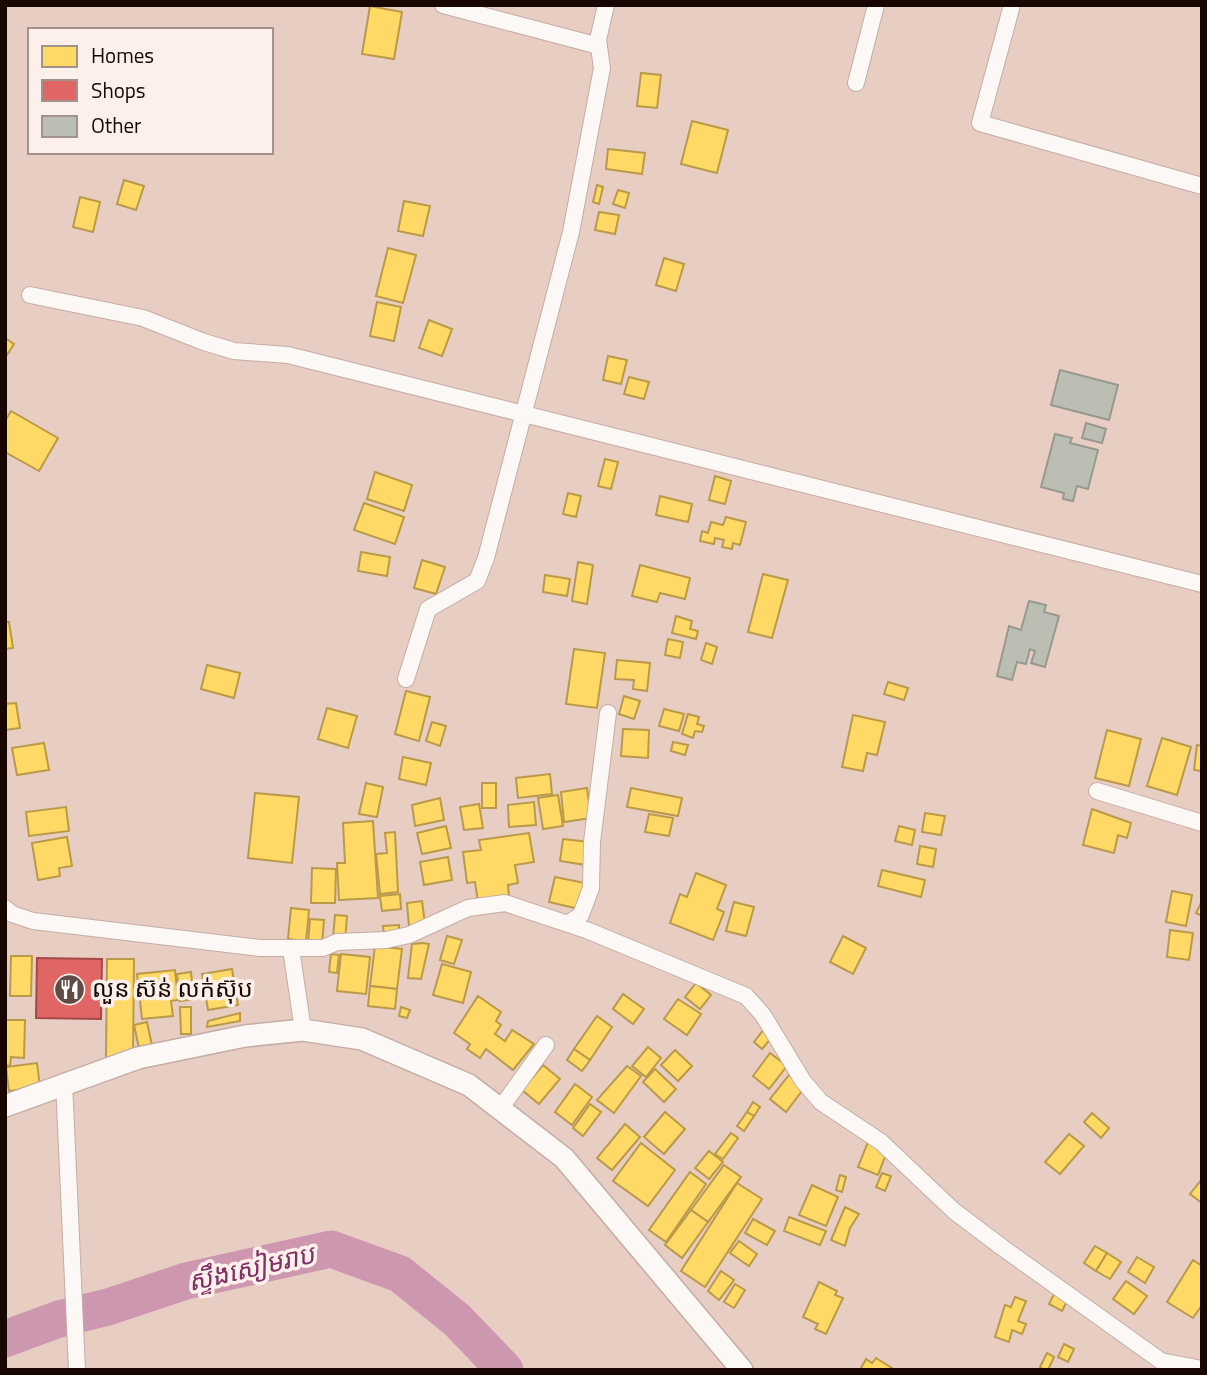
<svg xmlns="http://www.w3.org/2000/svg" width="1207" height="1375" viewBox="0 0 1207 1375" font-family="'Titillium Web','Noto Sans Khmer',sans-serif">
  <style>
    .homes { fill: #ffd966; stroke: #ba9a48; stroke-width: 2 }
    .shops { fill: #e06666; stroke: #a44948; stroke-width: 2 }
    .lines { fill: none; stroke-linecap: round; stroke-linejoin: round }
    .river { stroke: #ce97b0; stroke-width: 37 }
    .building { fill: #bbbfb3; stroke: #99988e; stroke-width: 2 }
    .minor-casing { stroke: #c4ada5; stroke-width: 18 }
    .tertiary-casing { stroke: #c4ada5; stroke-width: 24 }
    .minor { stroke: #fcf8f6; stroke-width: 16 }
    .tertiary { stroke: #fcf8f6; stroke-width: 21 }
    .labels { text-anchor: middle; stroke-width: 7; stroke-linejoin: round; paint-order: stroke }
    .poi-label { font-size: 24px; fill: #180601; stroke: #fdf0eb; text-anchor: start }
    .water-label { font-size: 26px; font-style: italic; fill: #803065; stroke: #fdf0eb }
  </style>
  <rect width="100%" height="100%" fill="#e8cdc2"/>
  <!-- homes -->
  <g class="homes">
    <path d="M370 6 402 12 394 59 362 54Z"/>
    <path d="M641 73 661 75 657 108 637 106Z"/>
    <path d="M692 121 728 130 717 173 681 164Z"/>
    <path d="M608 149 645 153 642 174 606 169Z"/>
    <path d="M124 180 144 186 136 210 117 204Z"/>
    <path d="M597 185 603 187 599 204 593 202Z"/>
    <path d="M618 190 629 193 625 208 613 204Z"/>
    <path d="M80 197 100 202 93 232 73 227Z"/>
    <path d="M404 201 430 206 423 236 398 231Z"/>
    <path d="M599 212 619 215 615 234 595 230Z"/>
    <path d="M388 248 416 255 403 303 376 296Z"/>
    <path d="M664 258 684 264 676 291 656 285Z"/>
    <path d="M377 302 401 307 394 341 370 336Z"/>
    <path d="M429 320 452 329 442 356 419 348Z"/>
    <path d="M5 338 14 344 5 358Z"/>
    <path d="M608 356 627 360 621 384 603 380Z"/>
    <path d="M629 377 649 382 644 399 624 394Z"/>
    <path d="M11 411 58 438 39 471 5 452V421Z"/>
    <path d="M605 459 618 462 611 489 598 486Z"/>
    <path d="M375 472 412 485 404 511 367 499Z"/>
    <path d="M715 476 731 481 725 504 709 500Z"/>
    <path d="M568 493 581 496 576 517 563 514Z"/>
    <path d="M660 496 692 504 688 522 656 515Z"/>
    <path d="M364 503 404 517 395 544 354 530Z"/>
    <path d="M726 517 746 522 740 545 733 543 732 549 722 547 724 540 715 538 714 544 700 541 702 531 708 533 711 522 723 525Z"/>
    <path d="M361 552 390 557 387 576 358 571Z"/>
    <path d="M422 560 445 567 436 594 414 588Z"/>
    <path d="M578 562 593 565 587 604 572 601Z"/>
    <path d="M640 565 690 578 685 599 660 593 657 602 632 596Z"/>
    <path d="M763 574 788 580 772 638 748 632Z"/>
    <path d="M545 575 570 579 567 596 543 592Z"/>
    <path d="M676 616 692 621 690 629 698 631 696 639 672 633Z"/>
    <path d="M5 622H9L13 648 5 649Z"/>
    <path d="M668 639 683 642 680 658 665 655Z"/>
    <path d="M706 643 717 647 712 664 701 660Z"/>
    <path d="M574 649 605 653 597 708 566 704Z"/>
    <path d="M617 660 650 663 647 691 633 689 634 680 615 679Z"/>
    <path d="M207 665 240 673 234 698 201 689Z"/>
    <path d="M888 682 908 688 904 700 884 694Z"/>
    <path d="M406 691 430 697 419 741 395 734Z"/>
    <path d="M624 696 640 701 634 719 619 714Z"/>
    <path d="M16 703 20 728 5 730V704Z"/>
    <path d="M327 708 357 716 348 748 318 739Z"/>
    <path d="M664 709 684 714 679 731 659 726Z"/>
    <path d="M688 714 699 717 697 724 704 726 702 732 695 731 693 738 682 734Z"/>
    <path d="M853 715 885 722 877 755 867 753 863 771 842 767Z"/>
    <path d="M432 722 446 726 440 746 426 741Z"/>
    <path d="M623 729 649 730 648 758 621 756Z"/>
    <path d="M1107 730 1141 739 1129 786 1095 778Z"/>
    <path d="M1162 738 1191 747 1177 795 1147 786Z"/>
    <path d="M673 742 688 745 685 755 671 751Z"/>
    <path d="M44 743 49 770 17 775 12 748Z"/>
    <path d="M1197 745 1202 746V771L1194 770Z"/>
    <path d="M403 757 431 763 426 785 399 779Z"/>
    <path d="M550 774 552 794 518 798 516 778Z"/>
    <path d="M366 783 383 787 377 817 359 814Z"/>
    <rect x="482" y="783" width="14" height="25"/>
    <path d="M587 788 591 818 564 822 561 792Z"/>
    <path d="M631 788 682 798 678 816 627 807Z"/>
    <path d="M255 793 299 797 292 863 248 858Z"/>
    <path d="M558 795 563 826 543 829 538 798Z"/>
    <path d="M440 798 444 820 415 826 412 805Z"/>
    <path d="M534 802 536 825 509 827 508 805Z"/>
    <path d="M479 804 483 828 464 830 460 807Z"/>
    <path d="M66 807 69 831 29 836 26 812Z"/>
    <path d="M1092 809 1131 823 1127 838 1118 835 1114 853 1083 845Z"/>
    <path d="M925 813 945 816 941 835 922 832Z"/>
    <path d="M649 814 673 818 669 836 645 832Z"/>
    <path d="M373 821 378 898 339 900 337 863H345L343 823Z"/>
    <path d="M446 826 451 848 422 854 417 833Z"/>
    <path d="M899 826 915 830 912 845 895 841Z"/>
    <path d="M395 832 398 892 380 894 376 854 387 853 385 833Z"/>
    <path d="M529 833 534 862 515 865 518 883 508 885 509 897 478 902 475 882 467 883 463 852 481 850 479 840Z"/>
    <path d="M67 837 72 866 59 868 60 876 38 880 32 843Z"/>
    <path d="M563 839 589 842 586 865 560 861Z"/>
    <path d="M920 846 936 849 933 867 917 864Z"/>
    <path d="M448 857 452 880 424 885 420 862Z"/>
    <path d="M312 868 336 869 335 903H311Z"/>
    <path d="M882 870 925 880 921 897 878 886Z"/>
    <path d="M696 873 726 885 717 909 724 912 713 940 670 923 680 894 687 897Z"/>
    <path d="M555 877 585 883 579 909 549 902Z"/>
    <path d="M1172 891 1192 895 1186 926 1166 922Z"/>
    <path d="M400 894 401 909 382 911 380 896Z"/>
    <path d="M422 901 425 924 409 926 407 903Z"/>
    <path d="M1202 901V916L1196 913Z"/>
    <path d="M734 902 754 907 746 936 726 931Z"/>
    <path d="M291 908 309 910 306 941 288 939Z"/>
    <path d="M335 915 347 916 345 941 333 939Z"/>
    <path d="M310 919 324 920 322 945 308 944Z"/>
    <path d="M399 925V934L384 935 383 926Z"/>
    <path d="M1170 930 1193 933 1189 960 1167 957Z"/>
    <path d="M447 936 462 940 454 964 440 960Z"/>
    <path d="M843 936 866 948 853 974 830 962Z"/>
    <path d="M423 943 429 944 421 979 408 978 412 944Z"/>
    <path d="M375 946 402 949 397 989 370 986Z"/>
    <path d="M331 954 339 955 337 973 329 972Z"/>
    <path d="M341 954 370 957 366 994 337 991Z"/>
    <path d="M11 956H32L31 996H10Z"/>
    <path d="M107 959H134L133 1058H106Z"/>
    <path d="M442 964 471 972 463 1003 433 995Z"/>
    <path d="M232 969 238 1005 208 1010 202 974Z"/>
    <path d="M175 970 178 1000 171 1001 173 1016 142 1019 137 974Z"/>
    <path d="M191 972 194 999 180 1001 177 974Z"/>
    <path d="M696 983 711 995 700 1009 685 997Z"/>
    <path d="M370 986 397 989 395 1009 368 1006Z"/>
    <path d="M623 994 644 1009 633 1024 613 1009Z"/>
    <path d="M478 996 501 1012 496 1021 501 1025 495 1034 505 1041 512 1030 534 1044 513 1070 486 1049 480 1058 467 1049 470 1044 454 1033Z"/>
    <path d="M678 999 701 1014 687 1035 664 1019Z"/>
    <path d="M180 1007H191V1034H181Z"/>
    <path d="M401 1007 410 1010 407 1018 399 1016Z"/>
    <path d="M240 1013V1021L207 1027 208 1021Z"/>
    <path d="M597 1016 612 1027 590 1060 574 1049Z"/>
    <path d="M5 1020H25L24 1058 11 1057 10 1066 5 1065Z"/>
    <path d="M147 1022 153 1050 140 1053 134 1025Z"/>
    <path d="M764 1029 773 1036 762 1049 754 1042Z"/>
    <path d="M648 1047 661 1058 646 1077 632 1066Z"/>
    <path d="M574 1049 590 1060 582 1071 567 1060Z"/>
    <path d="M675 1050 692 1066 678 1081 661 1065Z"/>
    <path d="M770 1053 787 1066 769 1089 753 1076Z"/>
    <path d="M37 1063 40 1087 9 1091 6 1067Z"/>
    <path d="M543 1065 560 1079 539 1104 522 1090Z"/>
    <path d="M627 1066 641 1076 614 1113 597 1100Z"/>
    <path d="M655 1069 676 1089 664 1102 643 1082Z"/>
    <path d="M789 1075 805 1087 786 1112 770 1099Z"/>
    <path d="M575 1084 592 1097 572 1125 555 1112Z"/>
    <path d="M753 1102 760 1107 754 1116 747 1112Z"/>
    <path d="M590 1104 601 1112 583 1136 573 1128Z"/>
    <path d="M665 1112 685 1129 664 1154 644 1137Z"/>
    <path d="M747 1112 754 1116 744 1131 737 1126Z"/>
    <path d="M1092 1113 1109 1128 1101 1138 1084 1122Z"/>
    <path d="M625 1124 640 1137 612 1170 597 1158Z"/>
    <path d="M731 1133 738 1138 723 1159 715 1154Z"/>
    <path d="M1069 1134 1084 1146 1060 1174 1045 1162Z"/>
    <path d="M868 1142 888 1149 878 1175 858 1167Z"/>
    <path d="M641 1143 675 1170 648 1206 613 1181Z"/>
    <path d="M709 1151 723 1162 709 1179 695 1168Z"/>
    <path d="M724 1165 741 1177 708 1222 691 1210Z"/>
    <path d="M690 1172 706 1184 666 1242 649 1230Z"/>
    <path d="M882 1173 891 1176 885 1191 876 1187Z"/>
    <path d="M840 1175 846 1177 842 1192 836 1190Z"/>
    <path d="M1202 1179V1203L1190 1194Z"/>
    <path d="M737 1183 762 1199 705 1287 681 1271Z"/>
    <path d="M812 1185 838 1197 826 1226 799 1215Z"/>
    <path d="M845 1207 859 1214 850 1228 845 1246 831 1240Z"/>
    <path d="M691 1210 708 1222 682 1258 665 1245Z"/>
    <path d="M789 1217 826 1231 820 1245 784 1231Z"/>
    <path d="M753 1219 775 1231 767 1245 745 1233Z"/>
    <path d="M739 1241 757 1254 749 1266 730 1253Z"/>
    <path d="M1095 1246 1107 1253 1096 1271 1084 1263Z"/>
    <path d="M1107 1253 1121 1262 1110 1279 1096 1271Z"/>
    <path d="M1137 1257 1154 1267 1145 1283 1128 1272Z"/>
    <path d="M1193 1260 1202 1266V1305L1193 1318 1167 1302Z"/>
    <path d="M721 1271 734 1280 719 1300 708 1291Z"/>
    <path d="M1126 1281 1147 1296 1134 1314 1113 1299Z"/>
    <path d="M819 1282 837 1291 835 1295 843 1298 826 1334 815 1329 818 1324 803 1317Z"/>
    <path d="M735 1284 745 1290 734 1308 724 1302Z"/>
    <path d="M1055 1292 1068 1299 1062 1311 1049 1304Z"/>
    <path d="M1015 1297 1026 1301 1018 1321 1026 1324 1022 1334 1012 1330 1009 1342 995 1337 1005 1305 1011 1307Z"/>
    <path d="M1064 1344 1074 1349 1068 1362 1058 1357Z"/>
    <path d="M1047 1353 1054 1357 1048 1370H1044L1040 1367Z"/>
    <path d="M876 1358 895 1370H860L866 1359 872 1363Z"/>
  </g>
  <!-- shops -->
  <path class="shops" d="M37 958 102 959 101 1019 36 1018Z"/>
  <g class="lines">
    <!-- river -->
    <path class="river" d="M5 1339 59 1319 108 1307 186 1281 331 1249 400 1274 457 1320 505 1370"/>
  </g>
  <!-- building -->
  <g class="building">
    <path d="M1060 370 1118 385 1109 420 1051 405Z"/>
    <path d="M1086 423 1106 429 1102 443 1082 438Z"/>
    <path d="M1055 434 1072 438 1070 443 1098 450 1088 489 1077 486 1073 501 1063 499 1064 493 1041 487Z"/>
    <path d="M1029 601 1046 605 1044 612 1059 616 1045 667 1031 663 1035 651 1030 649 1026 664 1017 662 1012 680 997 676 1009 626 1021 630Z"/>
  </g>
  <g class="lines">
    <defs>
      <g id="minor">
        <path d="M443 5 599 46"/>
        <path d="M1012 5 980 123 1202 186"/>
        <path d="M856 83 876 5"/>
        <path d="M30 295 143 318 204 342 234 351 288 355 1202 584"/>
        <path d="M406 679 428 609 477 581 486 558 571 232 602 68 598 40 606 5"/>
        <path d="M1097 791 1202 823"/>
        <path d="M5 908 12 914 33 921 260 948H323L337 942 386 940 409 935 468 908 505 903 589 931 746 996 763 1015 803 1081 821 1102 881 1142 954 1211 1003 1248 1161 1361 1202 1369"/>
        <path d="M569 923 581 915 591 888 592 842 608 713"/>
        <path d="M291 949 303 1030"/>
        <path d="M64 1082 77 1370"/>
        <path d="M500 1109 546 1045"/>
      </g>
      <path id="tertiary" d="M5 1106 138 1058 245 1036 303 1030 362 1039 469 1085 564 1158 742 1370"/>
    </defs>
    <!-- minor casing -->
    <use href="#minor" class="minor-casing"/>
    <!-- tertiary casing -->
    <use href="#tertiary" class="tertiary-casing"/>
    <!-- minor -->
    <use href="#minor" class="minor"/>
    <!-- tertiary -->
    <use href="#tertiary" class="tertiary"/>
  </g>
  <!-- icons -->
  <defs>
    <symbol id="restaurant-disc" viewBox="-11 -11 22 22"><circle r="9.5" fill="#614c45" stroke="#fdf0eb"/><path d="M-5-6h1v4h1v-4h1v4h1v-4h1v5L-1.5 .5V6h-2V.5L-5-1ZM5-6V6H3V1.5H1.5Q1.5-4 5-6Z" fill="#fff"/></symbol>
  </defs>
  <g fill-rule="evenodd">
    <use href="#restaurant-disc" x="52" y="972" width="35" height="35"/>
  </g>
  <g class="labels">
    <!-- poi labels -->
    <g class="poi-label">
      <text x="92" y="997">លួន ស៊ន់ លក់ស៊ុប</text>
    </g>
    <!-- water labels -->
    <g class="water-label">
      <text transform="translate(251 1268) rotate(-13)" y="9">ស្ទឹងសៀមរាប</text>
    </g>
  </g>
  <!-- border -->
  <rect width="1207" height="1375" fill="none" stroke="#180601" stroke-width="14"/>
  <!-- legend -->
  <rect x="28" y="28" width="245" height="126" fill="#fdf0eb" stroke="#a1928d" stroke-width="2"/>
  <rect x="42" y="46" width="35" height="21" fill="#ffd966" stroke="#a1928d" stroke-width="2"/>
  <text x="91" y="63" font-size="21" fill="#180601">Homes</text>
  <rect x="42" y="80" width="35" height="21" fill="#e06666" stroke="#a1928d" stroke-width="2"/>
  <text x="91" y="98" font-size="21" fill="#180601">Shops</text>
  <rect x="42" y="116" width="35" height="21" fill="#bbbfb3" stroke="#a1928d" stroke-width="2"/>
  <text x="91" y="133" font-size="21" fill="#180601">Other</text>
</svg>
